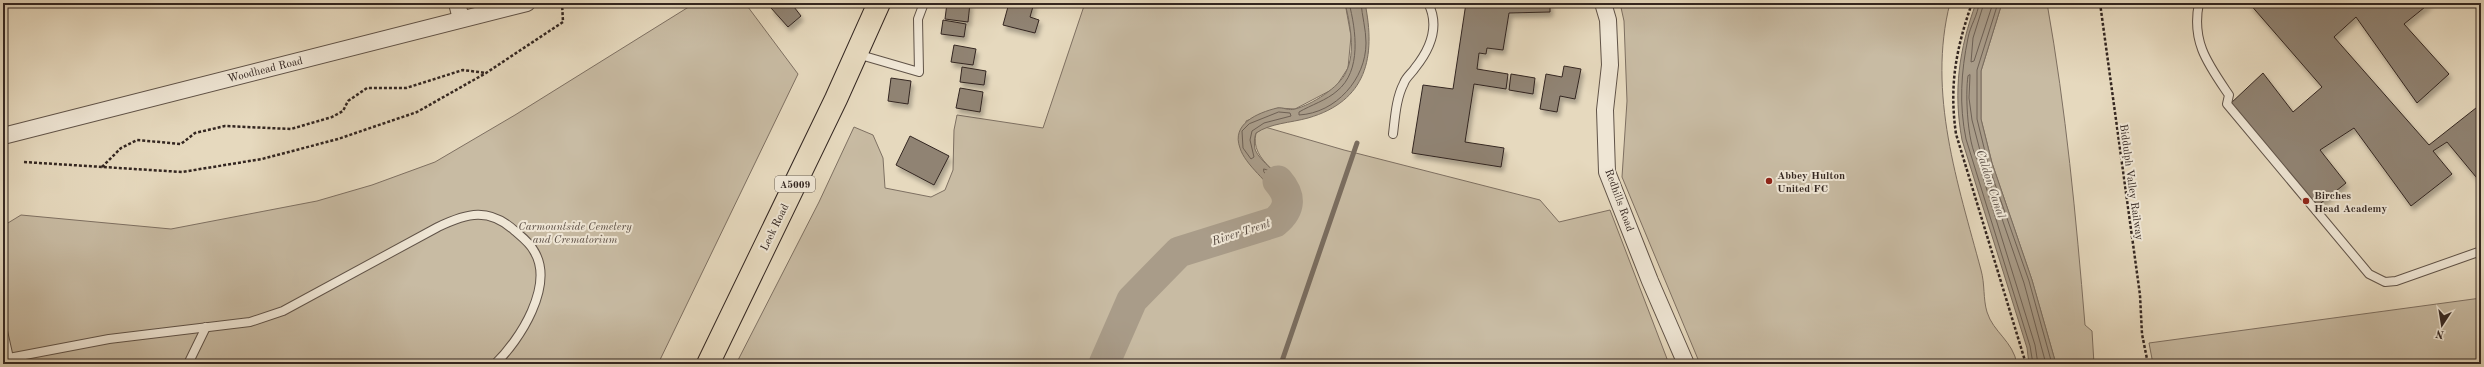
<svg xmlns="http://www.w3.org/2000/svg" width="2484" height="367" viewBox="0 0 2484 367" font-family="'Old Standard TT',serif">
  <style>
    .green { fill: #c8bba3; stroke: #7e7062 }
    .water { fill: #a99c89; stroke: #7a6d5f }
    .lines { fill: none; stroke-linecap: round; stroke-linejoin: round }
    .shore { stroke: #6e6155; stroke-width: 1 }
    .stream { stroke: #7a6d5f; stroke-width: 5 }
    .river { stroke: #a99c89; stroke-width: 31 }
    .building { fill: #908373; stroke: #332621; filter: url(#shadow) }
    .lane-casing { stroke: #605348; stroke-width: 10 }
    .street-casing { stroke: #605348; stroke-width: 18 }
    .primary-casing { stroke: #332621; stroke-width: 24 }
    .path { stroke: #332621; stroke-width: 2.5; stroke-dasharray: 3 2; stroke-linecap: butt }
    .lane { stroke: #efe6d5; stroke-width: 8 }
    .street { stroke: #efe6d5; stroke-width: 16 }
    .primary { stroke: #e6d9be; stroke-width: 22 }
    .poi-dot { fill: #8f2418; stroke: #efe6d5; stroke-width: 1.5 }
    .labels { text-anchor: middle; stroke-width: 4; stroke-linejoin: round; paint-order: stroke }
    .shield { fill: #efe6d5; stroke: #6b6057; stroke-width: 1 }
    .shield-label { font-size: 10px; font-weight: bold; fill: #332621 }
    .street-label { font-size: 11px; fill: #332621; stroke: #efe6d5 }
    .poi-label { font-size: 11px; font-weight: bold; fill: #332621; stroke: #efe6d5; text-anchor: start }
    .park-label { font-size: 11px; font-style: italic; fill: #584b42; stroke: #efe6d5 }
    .water-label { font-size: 12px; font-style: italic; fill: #564940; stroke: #efe6d5 }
  </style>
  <defs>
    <filter id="shadow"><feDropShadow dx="2.5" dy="4.5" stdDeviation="2" flood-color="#0004"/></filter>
  </defs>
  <rect width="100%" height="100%" fill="#e6d9be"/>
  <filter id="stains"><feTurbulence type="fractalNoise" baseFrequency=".005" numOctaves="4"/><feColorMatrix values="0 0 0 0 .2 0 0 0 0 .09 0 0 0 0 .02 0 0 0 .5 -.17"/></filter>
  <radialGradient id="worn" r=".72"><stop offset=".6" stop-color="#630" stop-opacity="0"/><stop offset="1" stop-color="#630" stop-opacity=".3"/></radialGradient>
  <!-- green -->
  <g class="green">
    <path d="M695 3H745L798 74 658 364H3V226L21 215 171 229 317 201 372 185 435 162 515 115Z"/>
    <path d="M1085 3H1345L1351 36 1348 68 1335 88 1295 109 1278 108 1246 121 1249 162 1273 189 1279 199V208L1273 214 1297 202C1287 174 1249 162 1256 133L1265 127 1344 150 1540 200 1559 222 1610 210 1669 364H736L819 202 854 127 873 135 883 158 885 188 931 197 945 190 953 170 954 130 957 115 1043 128Z"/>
    <path d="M1620 3H1950C1927 93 1958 184 1981 270 1985 284 1983 299 1987 312 1993 332 2013 341 2017 364H1700L1622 177 1627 101 1624 21Z"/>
    <path d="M2002 3H2047C2066 110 2076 217 2085 325L2092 331 2094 364H2056L2032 280 1992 163 1981 119V71Z"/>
    <path d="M2481 298V364H2153L2149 343Z"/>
  </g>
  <!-- water -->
  <g class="water">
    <path d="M1345 3H1365C1376 57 1367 101 1308 118 1290 123 1271 123 1256 133 1254 138 1254 144 1255 149 1262 170 1319 194 1290 222L1272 215 1279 208V199C1269 182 1245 165 1240 148 1231 124 1257 113 1277 108 1283 107 1289 111 1295 109 1311 105 1340 87 1346 72 1356 52 1350 24 1345 3Z"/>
    <path d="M1976 3H2002L1981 71V119L1992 163 2032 280 2056 364H2029L2027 348 1962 140C1953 91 1959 49 1976 3Z"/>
  </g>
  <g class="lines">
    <!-- shore -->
    <g class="shore">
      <path d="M1349 3C1356 30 1362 71 1337 91 1327 100 1311 105 1299 112V115C1336 113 1366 79 1366 43 1366 29 1362 16 1361 3"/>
      <path d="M1979 3C1978 15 1970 26 1968 38 1961 72 1959 105 1966 139L2030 346 2033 364"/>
      <path d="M1984 3 1973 38 1971 62 1974 61 1993 3"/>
      <path d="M1998 3 1977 70V119L1988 164 2029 281 2052 364"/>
      <path d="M1970 75 1969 98 1972 120 1983 162 1981 164C1967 153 1965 92 1968 76Z"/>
      <path d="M1279 112 1290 113 1291 116 1264 123 1252 131 1250 140 1254 157 1251 159 1243 148 1242 131 1249 124Z"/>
      <path d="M1264 169C1278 171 1301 204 1290 217L1281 214 1283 197 1264 172Z"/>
      <path d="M2038 364 2035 345 1981 171 1982 168 1985 169 2024 283 2046 364"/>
    </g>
    <!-- stream -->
    <path class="stream" d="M1281 364 1357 143"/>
    <!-- river -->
    <path class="river" d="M1104 364 1132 300 1179 252 1275 222C1291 209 1291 196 1278 181"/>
  </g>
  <!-- building -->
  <g class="building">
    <path d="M777 3H791L801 16 788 27 771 8Z"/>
    <path d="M947 3H970L968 22 945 19Z"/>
    <path d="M1009 3H1034L1030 17 1039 20 1035 33 1003 25Z"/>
    <path d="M1466 3H1550V12L1509 13 1503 50 1487 48 1486 54 1479 53 1477 69 1508 74 1506 89 1474 84 1465 142 1504 148 1501 167 1412 153 1423 85 1453 89Z"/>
    <path d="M2249 3H2430L2404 24 2449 74 2417 103 2356 17 2334 37 2429 145 2481 104V183L2447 142 2433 151 2452 174 2411 206 2354 128 2320 150 2346 183 2316 207 2230 104 2263 73 2293 112 2322 87Z"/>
    <path d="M943 20 966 24 964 37 941 34Z"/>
    <path d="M954 45 976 49 973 65 951 62Z"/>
    <path d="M1564 66 1581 69 1575 99 1560 96 1557 112 1540 109 1546 74 1562 77Z"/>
    <path d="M962 67 986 71 984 85 960 82Z"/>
    <path d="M1511 74 1535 78 1533 94 1509 90Z"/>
    <path d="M891 78 911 81 908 104 888 101Z"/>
    <path d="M960 88 983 92 980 112 956 108Z"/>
    <path d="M910 136 949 156 934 185 896 165Z"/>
  </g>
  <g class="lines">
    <defs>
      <g id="lane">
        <path d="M2199 3C2191 42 2208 64 2229 95L2227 104 2369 274 2385 282 2396 281 2481 251"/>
        <path d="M857 54 919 72 918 19 924 3"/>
        <path d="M1393 134C1395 118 1396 98 1404 83 1406 77 1412 73 1415 68 1431 48 1440 26 1428 3"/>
        <path d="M3 331 9 358 109 339 250 322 283 311 438 227C467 213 489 207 515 231 522 237 530 243 534 251 555 285 520 340 495 364"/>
        <path d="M188 364 206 327"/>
      </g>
      <g id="street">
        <path d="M457 3 461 19"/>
        <path d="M1603 3 1608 20 1610 65 1605 110 1607 172 1650 281 1686 364"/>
        <path d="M3 136 527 3"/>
      </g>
      <path id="primary" d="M708 364 836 99 879 3"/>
    </defs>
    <!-- lane casing -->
    <use href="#lane" class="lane-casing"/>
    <!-- street casing -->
    <use href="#street" class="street-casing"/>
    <!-- primary casing -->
    <use href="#primary" class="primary-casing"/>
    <!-- path -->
    <g class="path">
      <path d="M1972 3C1956 49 1949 85 1956 134L2026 364"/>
      <path d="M2100 3 2140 295 2142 334 2148 364"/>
      <path d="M24 162 182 172 262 159 338 139 417 112 486 73 563 22 562 3"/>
      <path d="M102 167 121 148 137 140 181 144 195 133 225 126 291 129 332 117 343 111 348 101 367 88H406L463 70 486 73"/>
    </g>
    <!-- lane -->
    <use href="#lane" class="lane"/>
    <!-- street -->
    <use href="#street" class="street"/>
    <!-- primary -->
    <use href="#primary" class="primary"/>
  </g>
  <!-- markers -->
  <g class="poi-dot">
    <circle cx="1769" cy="181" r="4"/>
    <circle cx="2306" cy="201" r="4"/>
  </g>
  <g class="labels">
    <!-- shield labels -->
    <rect class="shield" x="775" y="176" width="40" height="16" rx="3"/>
    <g class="shield-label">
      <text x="795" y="188">A5009</text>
    </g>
    <!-- street labels -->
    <g class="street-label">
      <text transform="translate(265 69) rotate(-14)" y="4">Woodhead Road</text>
      <text transform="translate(2132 182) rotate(82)" y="4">Biddulph Valley Railway</text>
      <text transform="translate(1620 200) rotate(70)" y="4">Redhills Road</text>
      <text transform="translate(774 227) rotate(-64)" y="4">Leek Road</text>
    </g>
    <!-- poi labels -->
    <g class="poi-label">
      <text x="1777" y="179">Abbey Hulton<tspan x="1777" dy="13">United FC</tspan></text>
      <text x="2314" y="199">Birches<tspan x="2314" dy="13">Head Academy</tspan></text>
    </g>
    <!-- park labels -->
    <g class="park-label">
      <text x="575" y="230">Carmountside Cemetery<tspan x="575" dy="13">and Crematorium</tspan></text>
    </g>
    <!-- water labels -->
    <g class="water-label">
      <text transform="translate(1991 184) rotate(72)" y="4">Caldon Canal</text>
      <text transform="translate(1241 232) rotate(-18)" y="4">River Trent</text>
    </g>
  </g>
  <!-- margin -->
  <rect width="2484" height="367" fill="none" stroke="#e6d9be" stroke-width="16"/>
  <rect x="4" y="4" width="2476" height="359" fill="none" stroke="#332621" stroke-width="2"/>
  <rect x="8" y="8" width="2468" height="351" fill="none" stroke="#332621"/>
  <!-- north arrow -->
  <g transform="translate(2442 325) rotate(192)" stroke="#efe6d5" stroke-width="3" paint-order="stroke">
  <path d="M0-3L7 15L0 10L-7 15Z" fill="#332621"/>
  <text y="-6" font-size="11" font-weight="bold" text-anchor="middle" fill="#332621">N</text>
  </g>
  <rect width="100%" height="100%" filter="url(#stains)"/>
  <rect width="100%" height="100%" fill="url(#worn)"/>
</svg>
